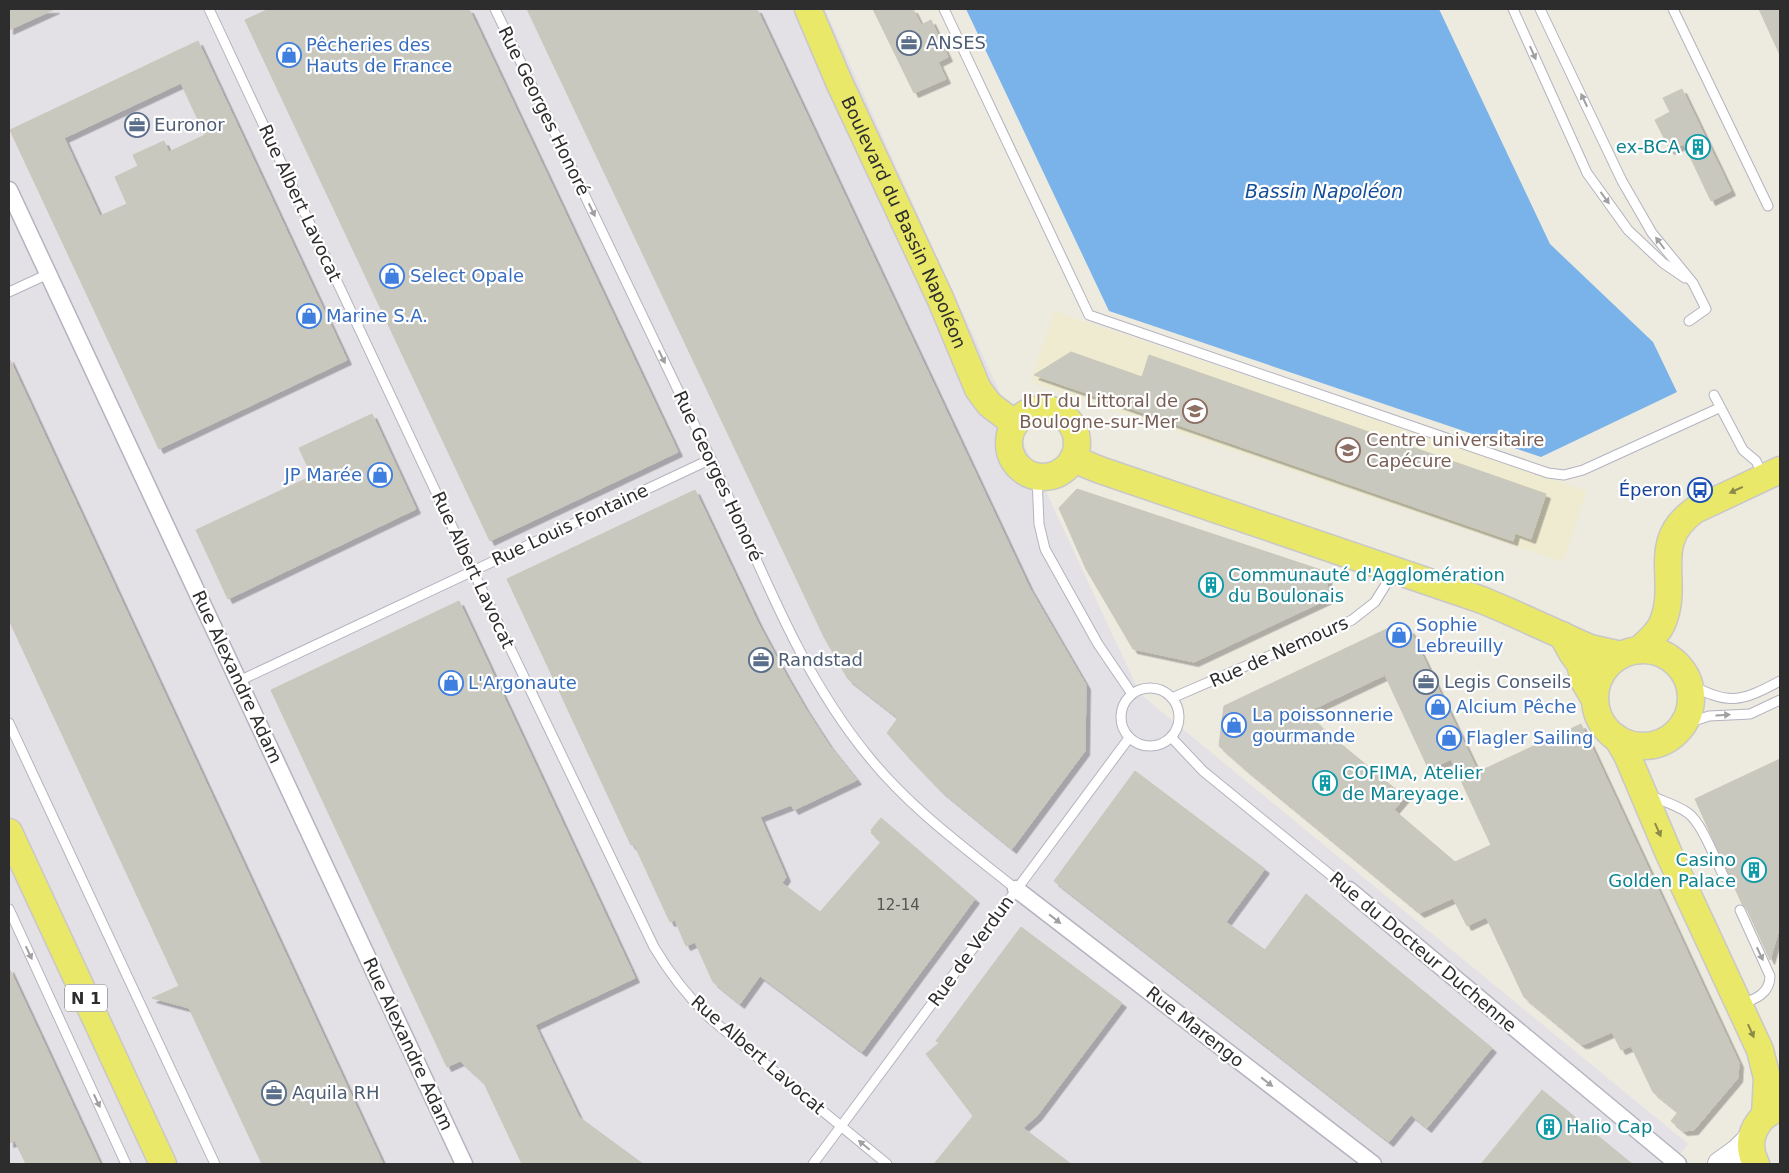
<svg xmlns="http://www.w3.org/2000/svg" width="1789" height="1173" viewBox="0 0 1789 1173" font-family="'DejaVu Sans',sans-serif">
  <style>
    .industrial { fill: #e3e0e6 }
    .education { fill: #eeebd1 }
    .water { fill: #79b3e9 }
    .building { fill: #c9c8be; stroke: #c9c7b9; fill-rule: evenodd; filter: url(#shadow) }
    .lines { fill: none; stroke-linecap: round; stroke-linejoin: round }
    .service-casing { stroke: #b4b3bf; stroke-width: 11 }
    .minor-casing { stroke: #b4b3bf; stroke-width: 19 }
    .secondary-casing { stroke: #b4b3bf; stroke-width: 26 }
    .primary-casing { stroke: #c8c8c8; stroke-width: 29 }
    .service { stroke: #fff; stroke-width: 9 }
    .minor { stroke: #fff; stroke-width: 16 }
    .secondary { stroke: #fff; stroke-width: 24 }
    .primary { stroke: #eae868; stroke-width: 26 }
    .oneway { fill: #a0a0a0 }
    .oneway2 { fill: #8c8a4a }
    .labels { text-anchor: middle; stroke-width: 4.5; stroke-linejoin: round; paint-order: stroke }
    .number-label { font-size: 15px; fill: #545451 }
    .shield { fill: #fff; stroke: #6c6c6c; stroke-width: 1 }
    .shield-label { font-size: 16px; font-weight: bold; fill: #2d2d2d }
    .service-label { font-size: 18px; fill: #4e5e75; stroke: #fff; text-anchor: start }
    .shop-label { font-size: 18px; fill: #366cbe; stroke: #fff; text-anchor: start }
    .street-label { font-size: 18px; fill: #2d2d2d; stroke: #fff }
    .culture-label { font-size: 18px; fill: #0d838f; stroke: #fff; text-anchor: start }
    .education-label { font-size: 18px; fill: #785e54; stroke: #fff; text-anchor: end }
    .transit-label { font-size: 18px; fill: #164399; stroke: #fff; text-anchor: end }
    .water-label { font-size: 19px; font-style: italic; fill: #154f99; stroke: #fff }
  </style>
  <defs>
    <filter id="shadow"><feDropShadow dx="4.5" dy="4.5" stdDeviation="0" flood-color="#0004"/></filter>
  </defs>
  <rect width="100%" height="100%" fill="#edeae0"/>
  <!-- industrial -->
  <path class="industrial" d="M9 9H825L943 270 1140 694 1688 1144 1672 1164H9Z"/>
  <!-- education -->
  <path class="education" d="M1054 311 1587 491 1563 562 1030 382Z"/>
  <!-- water -->
  <path class="water" d="M966 9H1439L1550 244 1653 342 1677 392 1541 457 1109 311Z"/>
  <!-- building -->
  <g class="building">
    <path d="M9 9H55L9 30Z"/>
    <path d="M269 9H469L678 452 490 541 245 20Z"/>
    <path d="M527 9H757L1029 587 1086 685 1085 751 1012 849 940 790 912 761 887 733 898 718 848 679 824 637Z"/>
    <path d="M873 9H913L921 25 931 20 948 57 938 62 946 79 914 93Z"/>
    <path d="M1759 9H1780V55Z"/>
    <path d="M198 41 347 360 159 449 10 130ZM181 83 205 135 169 152 164 141 133 155 138 166 115 177 127 204 100 216 64 138Z"/>
    <path d="M1682 89 1731 191 1711 201 1684 144 1670 150 1655 120 1670 112 1663 98Z"/>
    <path d="M1071 352 1142 377 1149 355 1546 494 1531 539 1515 533 1513 541 1034 375Z"/>
    <path d="M9 358 383 1164H262L189 1008 152 998 179 986 9 620Z"/>
    <path d="M372 414 416 509 228 599 196 530 312 476 299 448Z"/>
    <path d="M1077 489 1327 572 1328 599 1194 662 1133 649 1086 569 1059 508Z"/>
    <path d="M695 490 758 623 786 675 805 708 829 745 857 780 794 810 791 805 760 817 786 877 782 883 820 912 881 842 871 833 872 832 871 830 881 818 975 899 862 1052 760 976 740 1004 713 982 695 942 686 946 675 920 670 922 634 844 631 845 507 579Z"/>
    <path d="M459 601 635 978 535 1025 579 1117 643 1164H522L484 1083 460 1061 447 1067 271 690Z"/>
    <path d="M1395 625 1410 630 1478 772 1581 724 1739 1063 1738 1078 1694 1130 1683 1131 1671 1121 1678 1112 1653 1092 1631 1046 1621 1050 1612 1032 1585 1044H1581L1524 997 1486 917 1467 926 1453 898 1420 913 1244 768 1219 746 1224 706ZM1385 675 1429 770 1451 759 1491 845 1455 862 1394 810 1405 797 1324 730 1307 712Z"/>
    <path d="M1780 759V926L1770 960 1746 907 1742 904 1695 799Z"/>
    <path d="M1135 771 1265 869 1226 922 1265 950 1306 894 1492 1048 1427 1128 1411 1115 1389 1142 1054 881Z"/>
    <path d="M1021 927 1122 1003 1037 1116 1023 1128 1071 1164H934L973 1116 926 1054 939 1043 936 1041Z"/>
    <path d="M9 968 45 1045 100 1164H26L15 1141 9 1143Z"/>
    <path d="M1542 1090 1632 1164H1481Z"/>
  </g>
  <g class="lines">
    <defs>
      <g id="service">
        <path d="M209 9 473 571 654 947C670 974 688 997 711 1019L887 1164"/>
        <path d="M495 9C567 159 640 308 711 459 759 561 797 670 869 757 910 808 965 848 1016 889"/>
        <path d="M944 9 1089 315 1548 473 1564 475 1583 470 1719 408"/>
        <path d="M1513 9 1587 173 1628 230 1663 263 1685 278"/>
        <path d="M1540 9 1622 181 1652 233 1693 283 1706 309 1689 321"/>
        <path d="M1673 9 1768 206"/>
        <path d="M9 292 48 274"/>
        <path d="M1714 395 1743 450 1756 461 1763 475"/>
        <path d="M1037 477 1039 524 1045 549 1098 644 1132 694"/>
        <path d="M239 681 711 459"/>
        <path d="M1688 683C1728 706 1741 702 1780 681"/>
        <circle cx="1150" cy="717" r="29"/>
        <path d="M1172 698 1352 620 1375 602 1393 573"/>
        <path d="M9 723 215 1164"/>
        <path d="M1682 725 1709 716 1750 714 1780 700"/>
        <path d="M1171 737 1203 771 1349 890"/>
        <path d="M1649 795C1662 801 1677 805 1688 813 1702 823 1716 861 1724 877"/>
        <path d="M9 909 126 1164"/>
        <path d="M1740 910 1770 976C1770 994 1754 1000 1740 1004"/>
        <path d="M813 1164 1129 738"/>
      </g>
      <g id="minor">
        <path d="M9 190 464 1164"/>
        <path d="M1016 889 1373 1164"/>
        <path d="M1349 890 1678 1164"/>
      </g>
      <path id="secondary" d="M1720 1164 1738 1151 1752 1137"/>
      <g id="primary">
        <path id="s1" d="M808 9 839 82 940 298 978 389 989 404 1015 424"/>
        <circle cx="1043" cy="443" r="34"/>
        <path d="M1073 459 1100 470 1482 600 1508 611 1590 648 1621 655"/>
        <path d="M1562 635 1572 653 1580 664 1584 681 1595 700"/>
        <path d="M1639 650C1647 642 1657 635 1662 624 1681 581 1648 543 1695 510L1780 470"/>
        <circle cx="1643" cy="698" r="48"/>
        <path d="M1617 738 1627 755 1669 854 1760 1050 1767 1078 1765 1115"/>
        <path d="M9 832 163 1164"/>
        <path d="M1756 1164C1744 1141 1755 1116 1780 1108"/>
      </g>
    </defs>
    <!-- service casing -->
    <use href="#service" class="service-casing"/>
    <!-- minor casing -->
    <use href="#minor" class="minor-casing"/>
    <!-- secondary casing -->
    <use href="#secondary" class="secondary-casing"/>
    <!-- primary casing -->
    <use href="#primary" class="primary-casing"/>
    <!-- service -->
    <use href="#service" class="service"/>
    <!-- minor -->
    <use href="#minor" class="minor"/>
    <!-- secondary -->
    <use href="#secondary" class="secondary"/>
    <!-- primary -->
    <use href="#primary" class="primary"/>
  </g>
  <!-- one-way arrows -->
  <defs><path id="oneway-solid" d="M-6-.8H1V-3.2L6.5 0L1 3.2V.8H-6Z" transform="scale(1.25)"/></defs>
  <g class="oneway">
    <use href="#oneway-solid" transform="translate(1533 53) rotate(66)"/>
    <use href="#oneway-solid" transform="translate(1584 100) rotate(-115)"/>
    <use href="#oneway-solid" transform="translate(1605 198) rotate(54)"/>
    <use href="#oneway-solid" transform="translate(592 210) rotate(64)"/>
    <use href="#oneway-solid" transform="translate(1660 243) rotate(-127)"/>
    <use href="#oneway-solid" transform="translate(662 357) rotate(64)"/>
    <use href="#oneway-solid" transform="translate(1723 715) rotate(-3)"/>
    <use href="#oneway-solid" transform="translate(1055 919) rotate(38)"/>
    <use href="#oneway-solid" transform="translate(29 953) rotate(65)"/>
    <use href="#oneway-solid" transform="translate(1760 954) rotate(65)"/>
    <use href="#oneway-solid" transform="translate(1267 1082) rotate(38)"/>
    <use href="#oneway-solid" transform="translate(97 1101) rotate(65)"/>
    <use href="#oneway-solid" transform="translate(864 1145) rotate(-140)"/>
  </g>
  <g class="oneway2">
    <use href="#oneway-solid" transform="translate(1736 490) rotate(155)"/>
    <use href="#oneway-solid" transform="translate(1658 830) rotate(66)"/>
    <use href="#oneway-solid" transform="translate(1751 1031) rotate(66)"/>
  </g>
  <!-- icons -->
  <defs>
    <symbol id="office-ring" viewBox="-11 -11 22 22"><circle r="9.5" fill="#fff" stroke="#5c6f8a" stroke-width="1.5"/><path d="M-6-3h4V-5.5h4V-3h4V5H-6ZM-1-4.5V-3h2v-1.5ZM-6 0V1H6V0Z" fill="#5c6f8a"/></symbol>
    <symbol id="shop-ring" viewBox="-11 -11 22 22"><circle r="9.5" fill="#fff" stroke="#3f7fe0" stroke-width="1.5"/><path d="M-5-2.5h2.3a2.7 3.5 0 0 1 5.4 0H5L5.5 6h-11ZM-1.5-2.5h3a1.5 2.3 0 0 0-3 0Z" fill="#3f7fe0"/></symbol>
    <symbol id="building-ring" viewBox="-11 -11 22 22"><circle r="9.5" fill="#fff" stroke="#0f9aa8" stroke-width="1.5"/><path d="M-4-6H4V6H1V3H-1V6H-4ZM-2.5-4.3h1.7v1.8h-1.7ZM.8-4.3h1.7v1.8H.8ZM-2.5-1h1.7V.8h-1.7ZM.8-1h1.7V.8H.8Z" fill="#0f9aa8"/></symbol>
    <symbol id="university-ring" viewBox="-11 -11 22 22"><circle r="9.5" fill="#fff" stroke="#8d6e63" stroke-width="1.5"/><path d="M0-5L7-2L0 1L-7-2ZM-4 1L0 2.5L4 1V4Q0 6-4 4Z" fill="#8d6e63"/></symbol>
    <symbol id="bus-ring" viewBox="-11 -11 22 22"><circle r="9.5" fill="#fff" stroke="#1a4fb4" stroke-width="1.5"/><path d="M-5-6H5V4H4V6H2V4H-2V6H-4V4H-5ZM-3.5-4V0h7V-4ZM-3.5 1.2v1.5H-2V1.2ZM2 1.2v1.5H3.5V1.2Z" fill="#1a4fb4"/></symbol>
  </defs>
  <g fill-rule="evenodd">
    <use href="#office-ring" x="895" y="29" width="28" height="28"/>
    <use href="#shop-ring" x="275" y="41" width="28" height="28"/>
    <use href="#office-ring" x="123" y="111" width="28" height="28"/>
    <use href="#building-ring" x="1684" y="133" width="28" height="28"/>
    <use href="#shop-ring" x="378" y="262" width="28" height="28"/>
    <use href="#shop-ring" x="295" y="302" width="28" height="28"/>
    <use href="#university-ring" x="1181" y="397" width="28" height="28"/>
    <use href="#university-ring" x="1334" y="436" width="28" height="28"/>
    <use href="#shop-ring" x="366" y="461" width="28" height="28"/>
    <use href="#bus-ring" x="1686" y="476" width="28" height="28"/>
    <use href="#building-ring" x="1197" y="571" width="28" height="28"/>
    <use href="#shop-ring" x="1385" y="621" width="28" height="28"/>
    <use href="#office-ring" x="747" y="646" width="28" height="28"/>
    <use href="#office-ring" x="1412" y="668" width="28" height="28"/>
    <use href="#shop-ring" x="437" y="669" width="28" height="28"/>
    <use href="#shop-ring" x="1424" y="693" width="28" height="28"/>
    <use href="#shop-ring" x="1220" y="711" width="28" height="28"/>
    <use href="#shop-ring" x="1435" y="724" width="28" height="28"/>
    <use href="#building-ring" x="1311" y="769" width="28" height="28"/>
    <use href="#building-ring" x="1740" y="856" width="28" height="28"/>
    <use href="#office-ring" x="260" y="1079" width="28" height="28"/>
    <use href="#building-ring" x="1535" y="1113" width="28" height="28"/>
  </g>
  <g class="labels">
    <!-- number labels -->
    <g class="number-label">
      <text x="898" y="910">12-14</text>
    </g>
    <!-- shield labels -->
    <rect class="shield" x="65" y="984.5" width="42" height="27" rx="4"/>
    <g class="shield-label">
      <text x="86" y="1004">N 1</text>
    </g>
    <!-- service labels -->
    <g class="service-label">
      <text x="926" y="49">ANSES</text>
      <text x="154" y="131">Euronor</text>
      <text x="778" y="666">Randstad</text>
      <text x="1444" y="688">Legis Conseils</text>
      <text x="292" y="1099">Aquila RH</text>
    </g>
    <!-- shop labels -->
    <g class="shop-label">
      <text x="306" y="51">Pêcheries des<tspan x="306" dy="21">Hauts de France</tspan></text>
      <text x="410" y="282">Select Opale</text>
      <text x="326" y="322">Marine S.A.</text>
      <text x="362" y="481" text-anchor="end">JP Marée</text>
      <text x="1416" y="631">Sophie<tspan x="1416" dy="21">Lebreuilly</tspan></text>
      <text x="468" y="689">L'Argonaute</text>
      <text x="1456" y="713">Alcium Pêche</text>
      <text x="1252" y="721">La poissonnerie<tspan x="1252" dy="21">gourmande</tspan></text>
      <text x="1466" y="744">Flagler Sailing</text>
    </g>
    <!-- street labels -->
    <g class="street-label">
      <text transform="translate(544 111) rotate(64)" y="6">Rue Georges Honoré</text>
      <text transform="translate(300 203) rotate(65)" y="6">Rue Albert Lavocat</text>
      <text dy="6" stroke="none"><textPath href="#s1" startOffset="234">Boulevard du Bassin Napoléon</textPath></text>
      <text transform="translate(718 476) rotate(65)" y="6">Rue Georges Honoré</text>
      <text transform="translate(570 525) rotate(-25)" y="6">Rue Louis Fontaine</text>
      <text transform="translate(473 570) rotate(65)" y="6">Rue Albert Lavocat</text>
      <text transform="translate(1279 652) rotate(-24)" y="6">Rue de Nemours</text>
      <text transform="translate(237 677) rotate(65)" y="6">Rue Alexandre Adam</text>
      <text transform="translate(971 951) rotate(-54)" y="6">Rue de Verdun</text>
      <text transform="translate(1423 952) rotate(40)" y="6">Rue du Docteur Duchenne</text>
      <text transform="translate(1195 1027) rotate(38)" y="6">Rue Marengo</text>
      <text transform="translate(408 1044) rotate(65)" y="6">Rue Alexandre Adam</text>
      <text transform="translate(758 1055) rotate(41)" y="6">Rue Albert Lavocat</text>
    </g>
    <!-- culture labels -->
    <g class="culture-label">
      <text x="1680" y="153" text-anchor="end">ex-BCA</text>
      <text x="1228" y="581">Communauté d'Agglomération<tspan x="1228" dy="21">du Boulonais</tspan></text>
      <text x="1342" y="779">COFIMA, Atelier<tspan x="1342" dy="21">de Mareyage.</tspan></text>
      <text x="1736" y="866" text-anchor="end">Casino<tspan x="1736" dy="21">Golden Palace</tspan></text>
      <text x="1566" y="1133">Halio Cap</text>
    </g>
    <!-- education labels -->
    <g class="education-label">
      <text x="1178" y="407">IUT du Littoral de<tspan x="1178" dy="21">Boulogne-sur-Mer</tspan></text>
      <text x="1366" y="446" text-anchor="start">Centre universitaire<tspan x="1366" dy="21">Capécure</tspan></text>
    </g>
    <!-- transit labels -->
    <g class="transit-label">
      <text x="1682" y="496">Éperon</text>
    </g>
    <!-- water labels -->
    <g class="water-label">
      <text x="1324" y="198">Bassin Napoléon</text>
    </g>
  </g>
  <!-- border -->
  <rect width="1789" height="1173" fill="none" stroke="#2d2d2d" stroke-width="20"/>
</svg>
